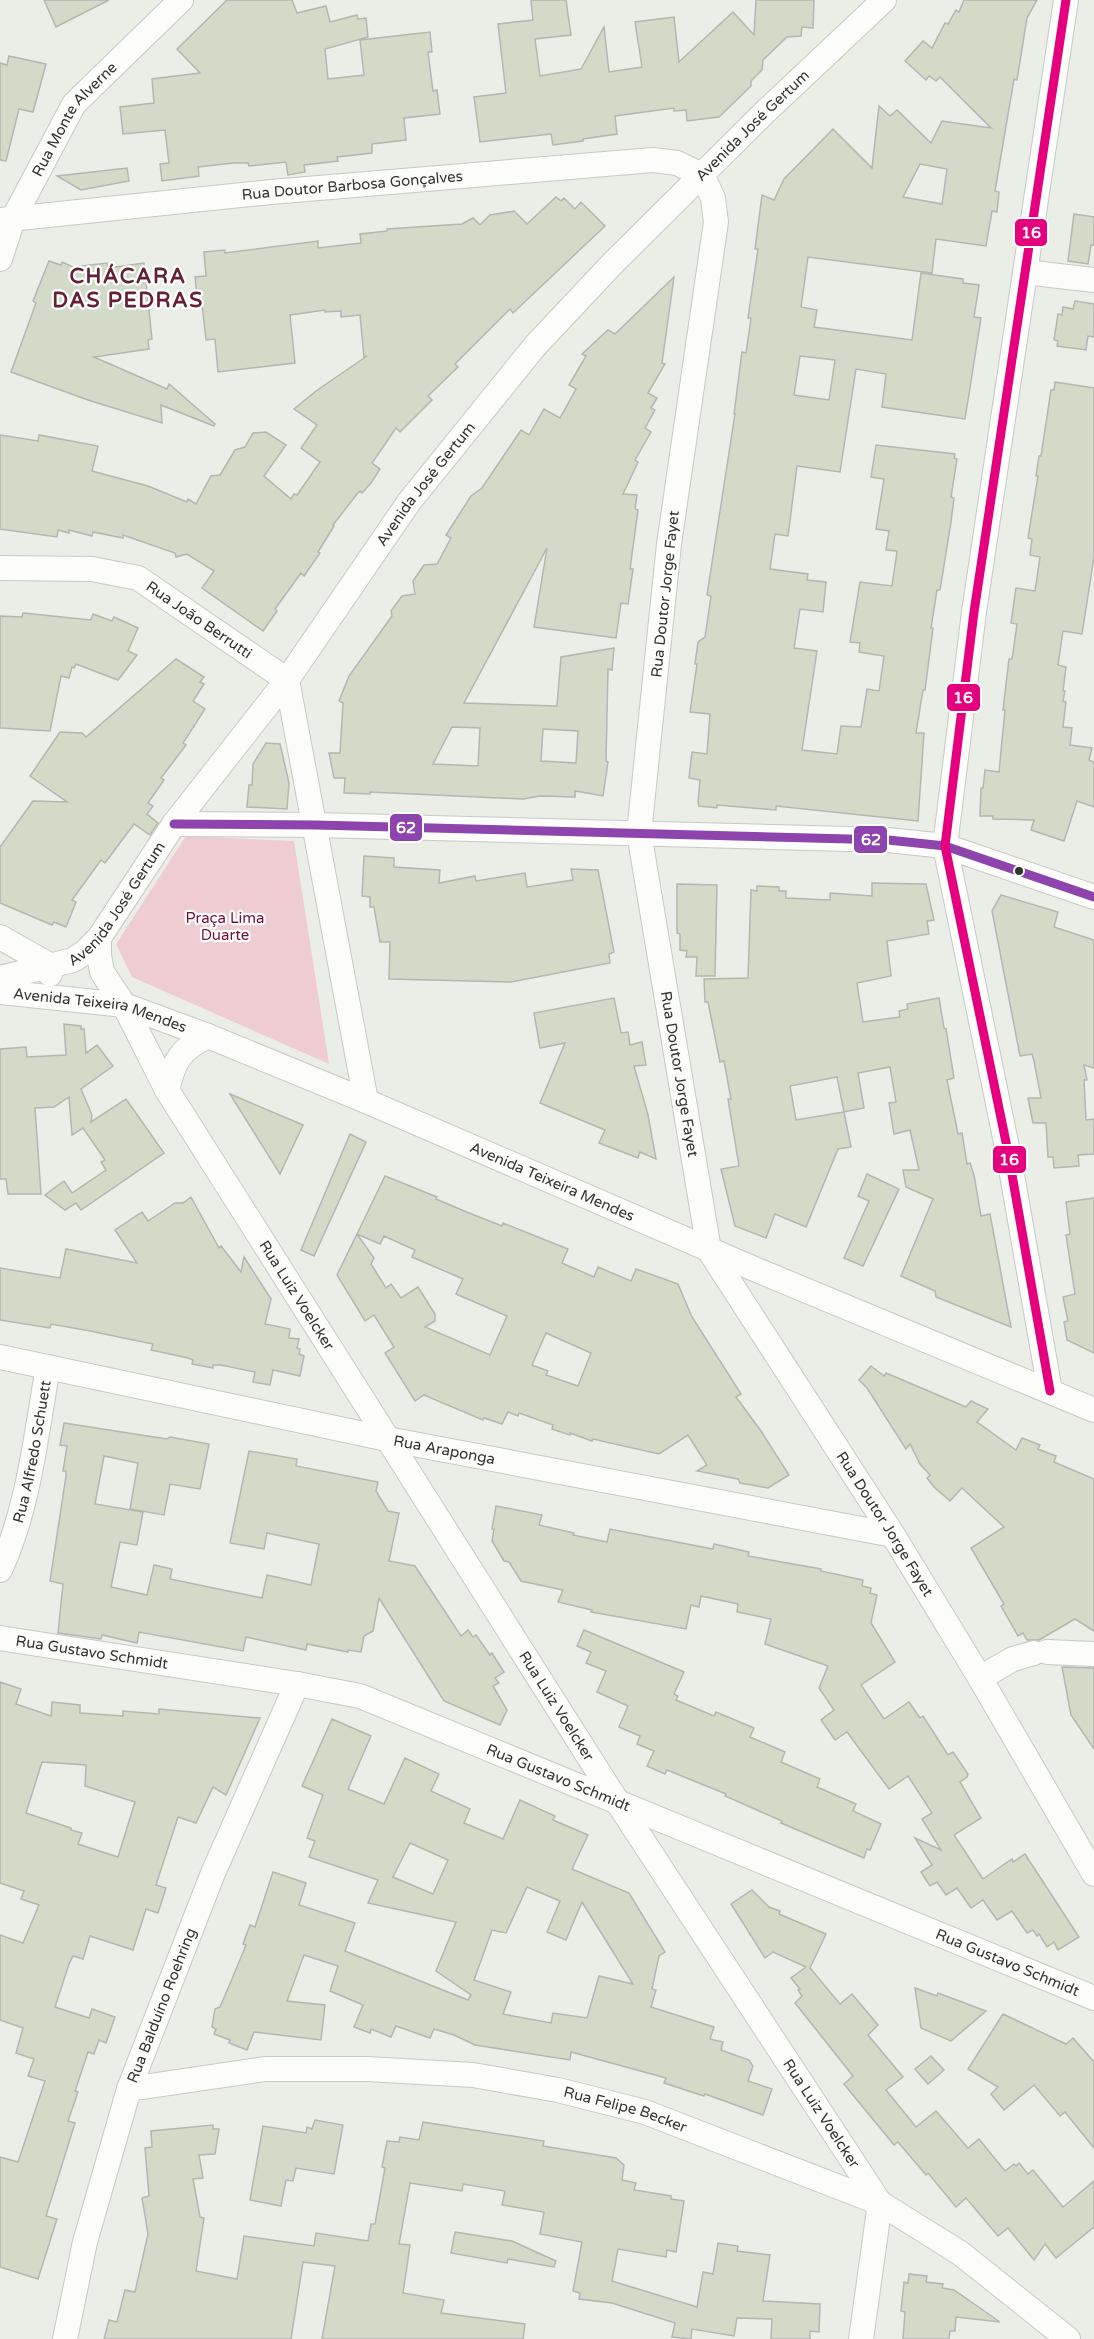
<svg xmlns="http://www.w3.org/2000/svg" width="1094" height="2339" viewBox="0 0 1094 2339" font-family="'Varela Round',sans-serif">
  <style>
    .green { fill: #eeccd1 }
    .building { fill: #d3dac8; stroke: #b4b7b1; stroke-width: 1.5; fill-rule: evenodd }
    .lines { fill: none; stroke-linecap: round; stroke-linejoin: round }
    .minor-casing { stroke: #c7cac4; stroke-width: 26 }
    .minor { stroke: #fcfcfb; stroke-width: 24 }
    .bus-1-casing { stroke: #fff; stroke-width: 14 }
    .bus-2-casing { stroke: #fff; stroke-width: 14 }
    .bus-1 { stroke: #8e44ad; stroke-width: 9 }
    .bus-2 { stroke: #e5007d; stroke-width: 9 }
    .bus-dot { fill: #333530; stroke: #fff; stroke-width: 2 }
    .labels { text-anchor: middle; stroke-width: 4.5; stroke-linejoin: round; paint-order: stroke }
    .street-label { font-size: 15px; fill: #333530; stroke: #fff }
    .park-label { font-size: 15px; fill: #720f36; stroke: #fff }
    .district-label { font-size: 21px; font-weight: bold; letter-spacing: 1.5px; fill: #642036; stroke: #fff }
    .line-badge { stroke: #fff; stroke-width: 2 }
    .badge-label { font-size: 16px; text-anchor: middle; font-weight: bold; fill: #fff }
  </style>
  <rect width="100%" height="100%" fill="#eaeee6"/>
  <!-- green -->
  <path class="green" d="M186 836 294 841 329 1064 132 977 116 944Z"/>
  <!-- building -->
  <g class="building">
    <path d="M44 0H109L56 27Z"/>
    <path d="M227 0H292L297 13 326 6 330 22 357 15 358 19 366 18 368 37 325 49 328 79 364 75 360 40 430 32 432 52H428L433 91 437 90 440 114 404 118 406 140 372 144V153L337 157 338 161 304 165 305 172 288 175 286 162 249 166 248 163H233L198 167 199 176 162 181 160 164 169 163 165 130 123 134 120 107 154 103 152 79 200 73 177 49Z"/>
    <path d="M531 0H566L571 35 535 39 540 76 581 69 604 27 609 72 642 67 635 22 674 17 679 62 733 12 754 35 756 0H814L813 28 802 27 801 36 787 37 763 60 762 70 751 81V86L719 117 687 121 686 110 674 111V108L615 116 617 134 583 139V141L553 145 551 134 480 142 474 97 506 93 498 24 533 20Z"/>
    <path d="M964 0H1037L1027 18 1017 80 1014 79 995 191 999 192 997 212 992 211 986 246 936 239 932 273 808 257 801 307 817 310 814 327 912 340 921 273 963 279V283L979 285 974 317 981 318 965 419 882 407 886 374 856 369 840 472 797 466 788 536 775 534 770 569 808 574 807 580 826 582 823 612 800 609 794 648 817 651 802 750 837 754 841 726 861 727 867 689 879 691 884 656 859 652 860 643 850 642 860 582 892 586 897 551 886 550 889 531 876 529 884 479 871 477 876 445 955 454 954 458 957 459 951 497 954 498 951 522 940 590H937L931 628H933L925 690H923L916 733H924L918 821 776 806V810L717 805V808L699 806 698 802 700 780 689 778 692 752 707 754 710 714 690 712 697 664H695L698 642 705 637 711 596 707 595 735 414H734L742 352 746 353 751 318H748L758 249H755L762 195 774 200 784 179 833 129 872 168 879 106 890 116 897 110 931 143 942 121 991 128 940 77 936 81 929 76 926 80 905 61 923 41 932 48 945 23 948 24 956 10 959 12ZM920 164 947 169 942 204 903 197ZM800 356 835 360 829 400 794 395Z"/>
    <path d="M9 56 46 64 33 112 19 109 6 161 0 160V63L7 65Z"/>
    <path d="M127 168 129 181 81 190 57 176Z"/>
    <path d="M556 197 561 201 564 198 575 209 581 202 605 226 513 313 510 309 455 364 458 367 428 396 432 400 400 432 396 428 372 463 380 469 371 483 362 493 360 491 357 494 333 525 334 526 318 552 320 553 304 576 301 573 275 609 277 611 263 631 202 588 214 571 187 554 176 557 175 553 123 535V538L93 532 92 536 69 530V533L58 530 57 537 0 529V435L38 441 39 435 98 446 92 471 148 486 187 502 188 499 196 504 211 476 220 475 235 450 245 447 253 433 266 432 286 445 264 476 291 499 294 494 297 495 320 462 301 448 317 425 294 409 316 391 367 356 364 357 360 315 341 317V311L325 312V310L290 315 295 363 218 372 215 339 206 340 202 304H198L195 277 206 276 204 252 225 250V253L318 241V248L361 243 360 234 387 231V229L462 224 473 218 480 225 490 215 514 211 527 224Z"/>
    <path d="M1074 214 1094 217V245H1091L1088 264 1068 261Z"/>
    <path d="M49 261 61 265 62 262 73 267 107 263 108 268 144 263 152 339 148 340 149 349 94 357 167 389 169 384 215 424 214 426 161 405 162 423 88 400 11 372 36 303 33 301Z"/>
    <path d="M674 277 662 363 665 364 648 393 657 398 651 408 655 410 645 428 651 432 635 460 638 462 623 494 637 495 635 509 638 510 630 569H633L628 604 621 603 616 638 534 627 547 548 464 703 557 706 561 657 614 648 612 670 608 669 606 761 608 762 603 796 575 791V797L540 796 523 799 370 792V794L344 793 345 778H334L329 753H340L343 703 339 701 349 676 392 616 391 611 402 596 415 594 413 581 424 565 437 564 451 538 446 535 471 496 482 488 521 430 529 435 544 409 560 418 576 389 569 385 586 356 582 354 608 330 615 334ZM452 727 480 728 478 766 433 764ZM543 729 578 731 576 763 541 761Z"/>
    <path d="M1075 301 1094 304V337L1088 336 1086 350 1057 346 1058 341 1054 340 1058 314 1062 315 1063 307 1073 309Z"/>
    <path d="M1055 382 1094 388V557L1082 634 1063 631 1058 665 1066 667 1063 691H1065L1063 701 1066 702 1063 727 1072 728 1070 745 1092 748 1089 760 1094 762V807L1077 801 1064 841 1031 830 1034 820 993 819V816H980L981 788H983L985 770 999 772 1005 710H1003L1009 659H1012L1017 624 1011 623 1016 588 1035 591 1040 557 1030 555 1032 539 1028 538 1038 476H1036L1039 456H1041L1051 390H1054Z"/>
    <path d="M23 613 91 620 93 614 112 621 114 617 138 628 128 651 137 655 118 680 76 664 74 668 72 667 69 678 61 676 50 731 0 728V616L22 617Z"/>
    <path d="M176 659 204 677 200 682 204 684 193 701 205 709 183 743 186 745 161 778 164 780 148 803 153 806 147 814 158 823 150 835 134 824 105 863 101 860 72 900 76 902 66 927 54 922 52 925 0 903V847L33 801 67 802 30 776 60 732 82 733 86 737Z"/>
    <path d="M266 743 280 744 289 783 287 809 247 807 249 785H252L253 764Z"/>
    <path d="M364 856 394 858V867L440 870 439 883 475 876 476 881 525 873 527 887 573 880 571 869 598 870 614 952 609 954 610 963 511 982 389 979 390 942H380L374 907H370V897L362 896Z"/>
    <path d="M872 883 926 884 934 920 927 921 929 934 887 941 891 976 857 983 863 1022 900 1017 899 1011 908 1009 907 1004 939 998 944 1028 946 1029 954 1078 947 1080 958 1134 962 1133 967 1164 970 1163 974 1175 981 1216 990 1214 1011 1327 936 1297 935 1291 901 1276 933 1199 906 1187 903 1170H919L910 1130 894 1134 889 1103 896 1102 890 1067 858 1073 864 1108 844 1112 851 1147 838 1149 806 1227 775 1214 766 1238 735 1226 721 1169 739 1166 728 1099H731L724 1061 720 1062 708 1002H705L704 979 748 978 751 890 757 891V886L779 887V891H786V898L830 900V893L872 896ZM837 1077 844 1112 796 1120 790 1086Z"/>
    <path d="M677 884 717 885 715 976H696L697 957H686L687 951 680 950V934L677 933Z"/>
    <path d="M1001 895 1058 912 1054 927 1094 940V1068L1084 1065 1087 1080H1084L1086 1120 1094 1119V1154L1078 1155 1079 1166 1054 1168 1053 1157H1048L1046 1123H1033L1028 1098H1041L1034 1061 1032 1054 1020 1056 992 911Z"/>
    <path d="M614 998 621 1033 628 1032 630 1045 642 1042 646 1065 634 1066 648 1115 656 1159 640 1152 638 1158 599 1143 605 1130 540 1103 565 1043 540 1048 534 1013Z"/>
    <path d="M64 1024 81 1026V1029H84L86 1053 97 1045 113 1066 81 1089 92 1115 91 1122 126 1099 164 1153 81 1210 76 1203 65 1210 45 1195 64 1181 72 1193 106 1170 101 1162 105 1160 83 1128 72 1135 69 1097 54 1107 35 1108 41 1194H8L6 1179H0V1049L26 1047 27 1057 66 1055Z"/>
    <path d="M230 1094 303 1125 280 1174Z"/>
    <path d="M350 1134 366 1142 314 1256 301 1250Z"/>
    <path d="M867 1174 899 1189 863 1266 844 1258 869 1201 858 1196Z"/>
    <path d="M385 1176 437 1197 436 1199 469 1213 502 1226 503 1223 568 1249 562 1263 594 1277 598 1267 631 1281 636 1269 678 1284 692 1317 741 1394 736 1397 761 1431 789 1475 768 1488 740 1483 738 1479 697 1471 707 1465 688 1435 659 1454 593 1439 592 1441 570 1433V1435L552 1429 553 1425 519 1413 518 1416 508 1412 502 1424 484 1418 483 1420 424 1395 415 1401 385 1353 394 1347 374 1315 365 1321 337 1275 357 1234 374 1258 371 1264 386 1288 391 1284 401 1298 418 1287 435 1314V1321L425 1327 490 1355 507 1316 456 1294 463 1279 412 1257 415 1250 384 1236 380 1244 357 1234ZM546 1333 591 1353 578 1386 546 1375 548 1371 532 1365Z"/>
    <path d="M191 1197 219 1248 221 1246 241 1272 244 1257 271 1299 265 1324 290 1329 289 1338 299 1339 297 1348 300 1349 299 1354 304 1356 300 1376 273 1370 270 1385 253 1382 255 1372 221 1365H213V1368L192 1364 193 1360 188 1358 151 1350 153 1344 85 1330 51 1324 50 1328 0 1320V1268L60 1278 66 1249 137 1263 115 1230 142 1212 148 1221 175 1203H183Z"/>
    <path d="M1094 1198V1353L1067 1340 1064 1322 1068 1321 1063 1297 1075 1294 1066 1235 1070 1234 1066 1202Z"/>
    <path d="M871 1366 884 1376 886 1373 966 1407 971 1401 988 1409 977 1422 1016 1450 1022 1438 1040 1445 1038 1449 1056 1456 1054 1462 1094 1479V1631L1075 1619 1039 1640H1027L1023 1633 1018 1636 1001 1606 1004 1604 971 1548 1004 1527 962 1488 950 1501 934 1487 927 1478 930 1475 920 1464 910 1444 906 1449 867 1388 859 1380Z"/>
    <path d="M64 1423 167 1439 170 1437 209 1444 200 1489 170 1484 164 1515 130 1509 138 1463 104 1456 95 1504 143 1512 137 1545 120 1542 111 1587 147 1595 154 1565 172 1569 170 1579 262 1598 267 1575 311 1585 319 1544 267 1533 264 1549 230 1543 249 1451 297 1459 296 1466 378 1482 376 1491 388 1511 399 1513 389 1561 415 1566 461 1636 468 1630 473 1637 476 1635 490 1655 492 1653 504 1672 495 1678 499 1683 493 1686 507 1710 500 1725 444 1701 379 1598 373 1631 364 1636 361 1652 348 1650V1652L307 1644 306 1650 246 1637 243 1651 139 1632 137 1643 102 1635 101 1639 58 1633 63 1584 50 1581 66 1476V1471H63L67 1446 60 1445Z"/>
    <path d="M496 1506 542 1515 539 1525 574 1533 573 1535 607 1542 610 1529 713 1549 714 1544 749 1552 748 1556 821 1569V1571L863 1580 862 1586 871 1588 870 1593 877 1595 871 1623 895 1662 861 1685 884 1719 909 1702 920 1718 923 1716 948 1755 953 1752 968 1774 967 1777 960 1782 981 1818 954 1835 983 1879 1012 1859 1013 1862 1025 1854 1079 1937 1058 1950 1054 1942 1047 1947 1039 1934 1037 1936 1033 1930 1027 1933 1012 1911 997 1920 983 1900 971 1908 957 1888 946 1895 937 1882 930 1886 921 1872 932 1865 915 1838 941 1850 922 1819 932 1813 908 1776 889 1789 847 1732 835 1740 821 1720 834 1710 819 1688 828 1666 765 1644 771 1619 737 1612 738 1604 701 1596 699 1607 691 1605 686 1629 591 1612 592 1610 558 1602 563 1590 521 1581 509 1562 504 1561 492 1541 494 1529H492Z"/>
    <path d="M584 1630 684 1672 674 1694 678 1696 676 1700 714 1716 716 1712 754 1728 750 1737 785 1752 781 1762 820 1779 817 1787 856 1804 853 1811 881 1824 870 1850 867 1849 864 1858 781 1823 782 1821 725 1796 726 1794 667 1770 665 1774 647 1766 654 1751 637 1744 640 1736 619 1727 628 1706 597 1692 606 1671 586 1663 591 1652 577 1646Z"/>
    <path d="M1062 1667 1094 1668V1749L1071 1715Z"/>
    <path d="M0 1682 21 1689 16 1704 51 1716 52 1702 80 1705V1713L123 1716V1711L159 1714V1709L260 1718 226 1795 213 1787 196 1823 178 1817 156 1885 166 1888 158 1913 146 1909 133 1950 90 1936 83 1959 73 1956 69 1964 55 2007 89 2018 92 2009 115 2017 106 2043 99 2040 94 2054 88 2052 75 2091 78 2092 68 2121 75 2123 46 2216 57 2219 38 2279 0 2267V2157L18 2162 45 2081 28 2076 34 2059 16 2053 23 2028 0 2020V1935L23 1943 39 1905 21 1899 24 1891 0 1883ZM42 1762 86 1765 85 1786 135 1802 118 1857 78 1844 82 1833 71 1830V1828L26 1813Z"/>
    <path d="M332 1719 371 1736 348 1789 384 1804 405 1758 439 1774 431 1791 470 1809 464 1823 503 1839 520 1800 555 1816 553 1820 588 1835 572 1869 629 1893 665 1952 659 1956 652 1989 656 1990 651 2007 714 2027 710 2039 723 2042 721 2050 749 2060 753 2066 748 2081 772 2089 763 2115 705 2094 704 2096 664 2083 666 2078 571 2052 570 2060 475 2045 454 2035 434 2029 430 2038 396 2026 391 2037 371 2029 370 2033 354 2027 363 2005 330 1991 338 1966 304 1955 287 2001 325 2005 321 2040 254 2032 247 2050 229 2043 230 2040 214 2034 216 2029 212 2027 215 2009 220 2007 232 1979 246 1945 243 1944 250 1925 255 1927 273 1872 306 1883 299 1905 355 1923 345 1951 468 2000 471 1995 436 1971 456 1922 368 1903 378 1880 309 1857 315 1841 307 1838 323 1795 302 1786ZM410 1843 448 1860 433 1894 393 1877ZM527 1887 560 1901 547 1932 566 1940 582 1902 633 1984 599 1976 587 2018 553 2013 551 2023 503 2014 511 1992 474 1980 492 1930 506 1933Z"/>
    <path d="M752 1890 769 1907 780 1911 779 1914 826 1934 810 1968 840 2004 852 1994 878 2025 868 2035 903 2077 886 2090 916 2127 936 2111 968 2148 979 2139 1005 2171 1014 2164 1016 2166 1019 2163 1028 2174 1033 2170 1063 2207 1094 2181V2227L1056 2258 1045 2244 1034 2260 1008 2228 998 2236 966 2198 956 2207 928 2173 926 2175 898 2142 894 2145 844 2084 853 2076 795 2003 802 1996 798 1990 800 1989 791 1978 806 1967 773 1952 765 1958 731 1904Z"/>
    <path d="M915 1988 937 1996 938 1993 986 2011 951 2041 921 2028Z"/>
    <path d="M1003 2014 1066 2044 1073 2038 1094 2062V2148L1065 2112 1060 2116 1034 2085 1004 2110 991 2094 998 2087 968 2069Z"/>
    <path d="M931 2056 944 2070 928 2084 915 2069Z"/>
    <path d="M315 2120 343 2125 334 2174 296 2168 293 2181 286 2180 281 2206 250 2200 263 2126 306 2133 307 2127 312 2129Z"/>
    <path d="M423 2122 544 2141 543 2146 616 2158 624 2165 622 2180 636 2183 634 2190 671 2196V2199L684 2201 676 2252 667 2250 666 2257 618 2249 612 2281 697 2307 703 2272 713 2274 718 2243 738 2246 737 2251 770 2255 763 2301 820 2304 819 2332 810 2331V2339H771L772 2319 737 2318 734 2336 692 2329 691 2339 672 2337 675 2323 612 2303 579 2299 580 2293 573 2291 582 2242 540 2234 544 2212 502 2205 505 2191 463 2184 462 2191 410 2183 399 2244 410 2245 403 2293 444 2300 441 2313 525 2324 523 2339H322L335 2266 303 2262 291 2339H104L109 2320 117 2322 125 2290 135 2292 148 2234 142 2198 149 2196 145 2148 152 2147 151 2131 213 2125V2129H219L215 2154 199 2155 203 2178 193 2179 200 2217 204 2218 196 2271 237 2279 244 2236 314 2246 316 2233 368 2241 371 2224H375L385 2168 382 2167 387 2141 399 2142 400 2137 419 2140Z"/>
    <path d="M455 2232 512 2241 556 2261 554 2267 508 2259 507 2263 451 2253Z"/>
    <path d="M909 2274 927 2276 926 2282 943 2284 942 2288 954 2290 1000 2322 956 2317 955 2331H950L949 2339H903L905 2312 901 2311 904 2282 908 2283Z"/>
  </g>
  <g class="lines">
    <defs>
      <g id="minor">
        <path id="s1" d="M702 175 713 198 716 222 669 544 639 833 709 1250 893 1535 980 1678 1094 1874"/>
        <path id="s2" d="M0 220 271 192 653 160 677 163 702 175"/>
        <path id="s3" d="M0 259 13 219 74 104 181 0"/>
        <path d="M1025 272 1094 280"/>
        <path id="s4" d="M0 568 92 569 138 578 287 680"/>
        <path d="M287 680 366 1101"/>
        <path d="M174 824 316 825 888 840 945 846 1094 897"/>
        <path d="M0 937 51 966 50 974"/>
        <path id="s5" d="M99 938V955L102 972 124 1005 167 1090 618 1803 880 2203 861 2339"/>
        <path id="s6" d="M0 978 73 960 85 952 99 938 174 824 287 680 409 502 535 346 613 263 764 113 884 0"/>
        <path id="s7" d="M0 992 124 1005 208 1036 366 1101 752 1268 1094 1410"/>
        <path d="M167 1090C174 1061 180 1049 208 1036"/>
        <path id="s8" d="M0 1357 387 1439 893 1535"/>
        <path d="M1050 1391 1008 1152 945 846 974 612 1066 0"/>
        <path id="s9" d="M0 1570C29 1507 36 1435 48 1367"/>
        <path id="s10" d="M0 1638 297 1684 360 1696 1094 1998"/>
        <path d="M1047 1652 1094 1654"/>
        <path d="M980 1678 1013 1659 1034 1653"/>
        <path id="s11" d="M129 2089 265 2069H368L473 2075 558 2090 645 2112 880 2203 960 2253 1068 2339"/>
        <path id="s12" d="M65 2339 85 2242 129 2089 213 1873 297 1684"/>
      </g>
    </defs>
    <!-- minor casing -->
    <use href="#minor" class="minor-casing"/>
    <!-- minor -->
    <use href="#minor" class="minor"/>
    <defs>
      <path id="bus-1" d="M174 824 316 825 888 840 945 846 1094 897"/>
      <path id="bus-2" d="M1050 1391 1008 1152 945 846 974 612 1066 0"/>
    </defs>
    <!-- bus-1 casing -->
    <use href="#bus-1" class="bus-1-casing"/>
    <!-- bus-2 casing -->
    <use href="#bus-2" class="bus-2-casing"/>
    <!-- bus-1 -->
    <use href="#bus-1" class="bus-1"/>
    <!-- bus-2 -->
    <use href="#bus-2" class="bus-2"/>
  </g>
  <!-- markers -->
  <circle class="bus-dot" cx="1019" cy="871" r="5"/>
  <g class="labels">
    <!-- street labels -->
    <g class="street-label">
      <text dy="5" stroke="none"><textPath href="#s3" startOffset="160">Rua Monte Alverne</textPath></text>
      <text dy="5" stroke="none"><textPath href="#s6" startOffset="1155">Avenida José Gertum</textPath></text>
      <text dy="5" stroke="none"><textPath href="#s2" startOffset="354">Rua Doutor Barbosa Gonçalves</textPath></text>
      <text dy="5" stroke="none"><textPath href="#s6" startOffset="669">Avenida José Gertum</textPath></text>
      <text transform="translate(665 594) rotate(-84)" y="5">Rua Doutor Jorge Fayet</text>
      <text dy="5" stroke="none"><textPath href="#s4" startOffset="213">Rua João Berrutti</textPath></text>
      <text dy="5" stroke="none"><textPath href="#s6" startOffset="147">Avenida José Gertum</textPath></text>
      <text dy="5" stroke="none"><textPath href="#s7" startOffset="102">Avenida Teixeira Mendes</textPath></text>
      <text dy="5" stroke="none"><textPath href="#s1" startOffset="910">Rua Doutor Jorge Fayet</textPath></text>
      <text dy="5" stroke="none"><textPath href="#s7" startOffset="588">Avenida Teixeira Mendes</textPath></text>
      <text dy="5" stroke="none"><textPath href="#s5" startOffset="412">Rua Luiz Voelcker</textPath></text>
      <text dy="5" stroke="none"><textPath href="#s8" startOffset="454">Rua Araponga</textPath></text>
      <text dy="5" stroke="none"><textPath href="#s9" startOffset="123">Rua Alfredo Schuett</textPath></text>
      <text dy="5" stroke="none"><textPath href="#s1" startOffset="1414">Rua Doutor Jorge Fayet</textPath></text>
      <text dy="5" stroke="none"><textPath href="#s10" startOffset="93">Rua Gustavo Schmidt</textPath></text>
      <text dy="5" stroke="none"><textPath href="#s5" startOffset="898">Rua Luiz Voelcker</textPath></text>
      <text dy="5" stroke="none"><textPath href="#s10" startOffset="579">Rua Gustavo Schmidt</textPath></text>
      <text dy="5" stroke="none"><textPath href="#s10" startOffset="1065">Rua Gustavo Schmidt</textPath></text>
      <text dy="5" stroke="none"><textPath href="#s12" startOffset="348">Rua Balduíno Roehring</textPath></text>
      <text dy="5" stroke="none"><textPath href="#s11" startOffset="502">Rua Felipe Becker</textPath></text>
      <text dy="5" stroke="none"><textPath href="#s5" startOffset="1384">Rua Luiz Voelcker</textPath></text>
    </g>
    <!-- park labels -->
    <g class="park-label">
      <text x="225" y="923">Praça Lima<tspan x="225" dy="17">Duarte</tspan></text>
    </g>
    <!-- district labels -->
    <g class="district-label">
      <text x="128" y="283">CHÁCARA<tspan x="128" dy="24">DAS PEDRAS</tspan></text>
    </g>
  </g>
  <g class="line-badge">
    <rect x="1014" y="218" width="34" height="29" rx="6" fill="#e5007d"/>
    <rect x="946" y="683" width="35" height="29" rx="6" fill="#e5007d"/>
    <rect x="389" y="813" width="34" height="29" rx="6" fill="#8e44ad"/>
    <rect x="853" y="825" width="35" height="29" rx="6" fill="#8e44ad"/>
    <rect x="992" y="1145" width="35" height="29" rx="6" fill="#e5007d"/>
  </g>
  <g class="badge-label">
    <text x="1031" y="238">16</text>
    <text x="963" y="703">16</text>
    <text x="406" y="833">62</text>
    <text x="871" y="845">62</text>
    <text x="1009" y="1165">16</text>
  </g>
</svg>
